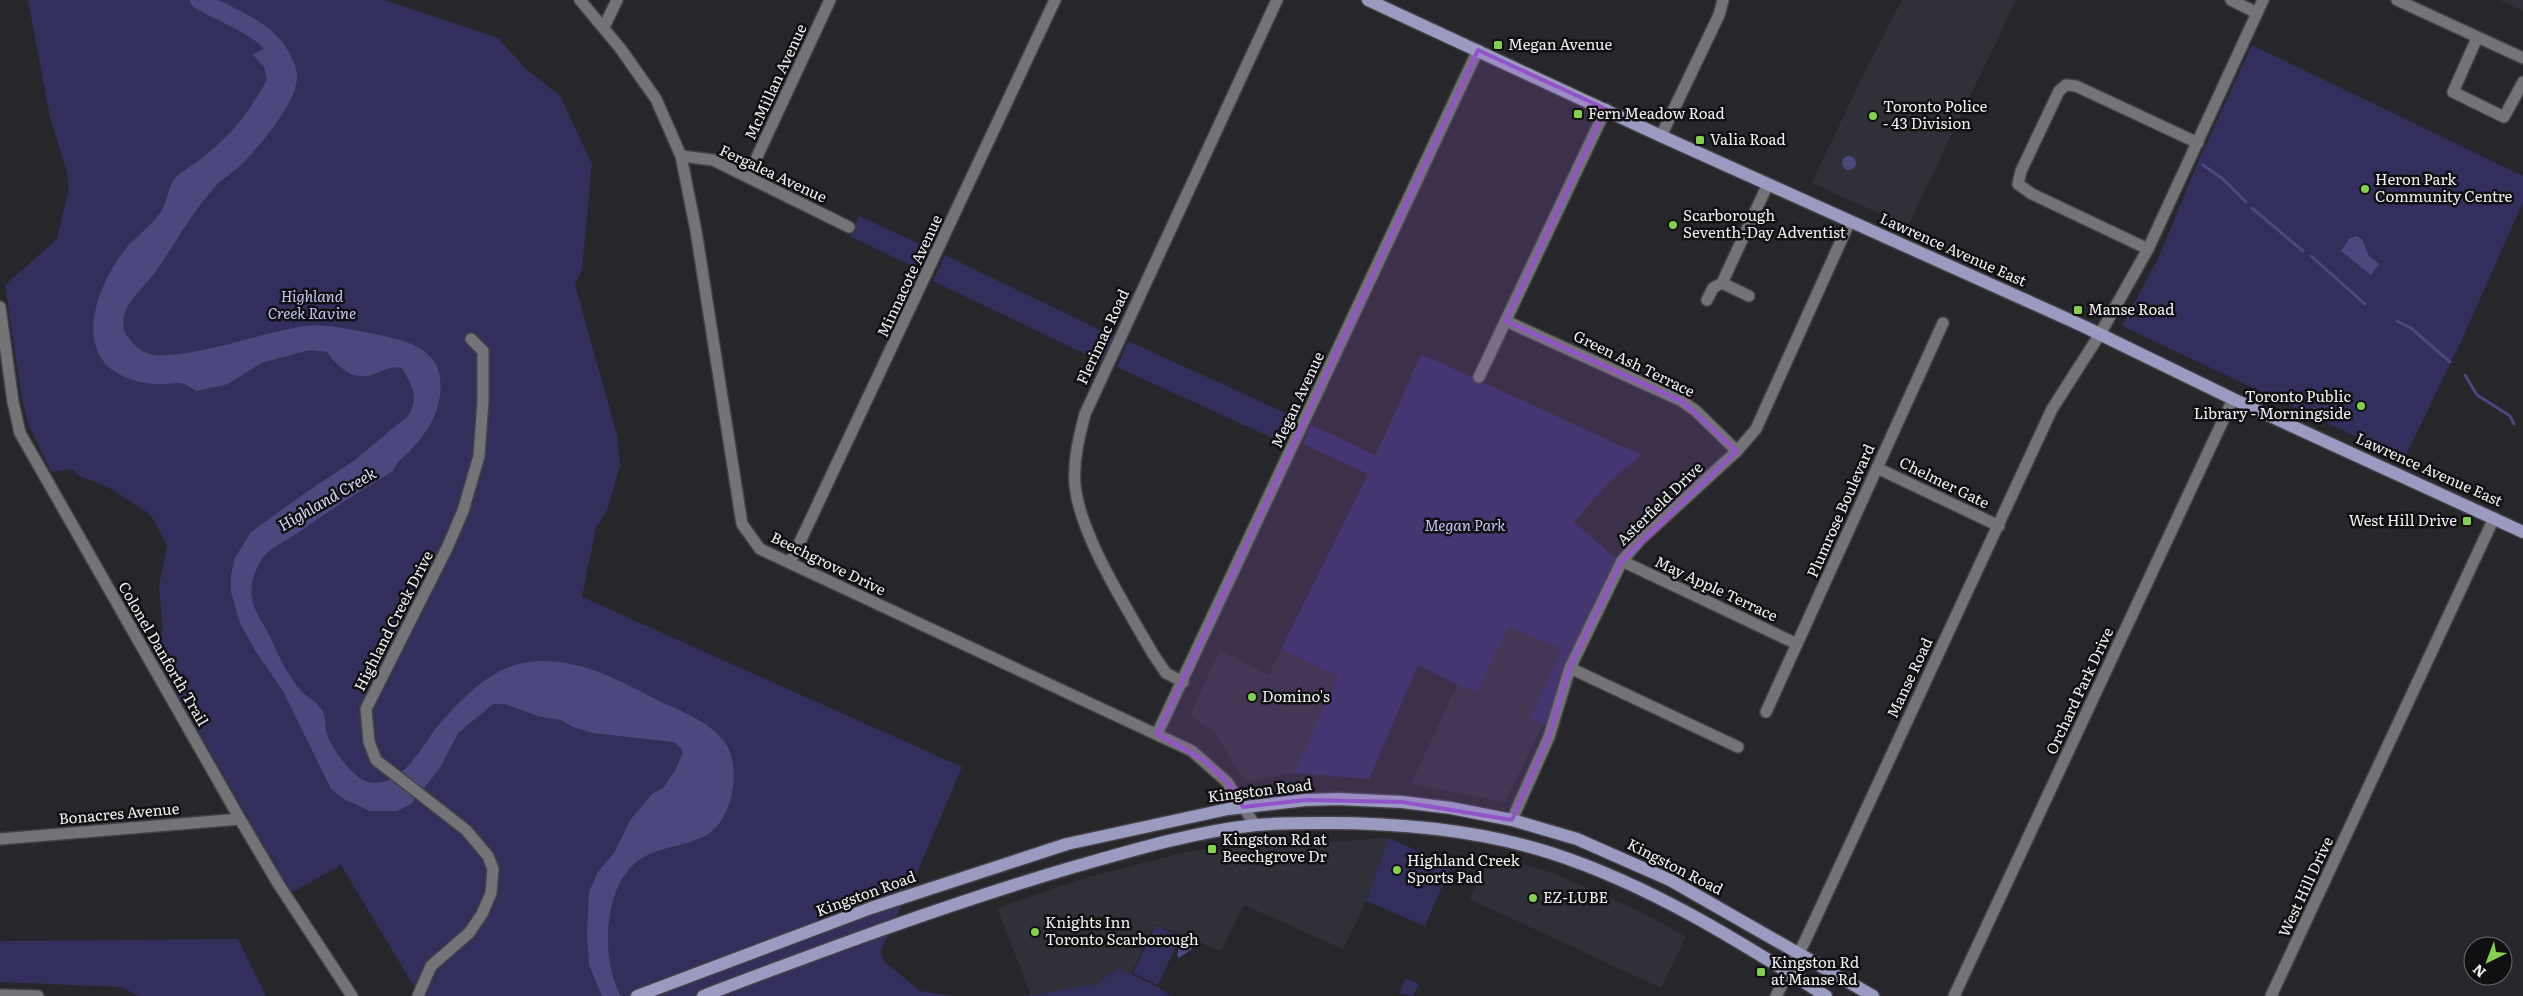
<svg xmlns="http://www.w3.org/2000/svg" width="2523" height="996" viewBox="0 0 2523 996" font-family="Literata,serif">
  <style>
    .built { fill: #303039 }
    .green { fill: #332f5d }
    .water { fill: #4b487d }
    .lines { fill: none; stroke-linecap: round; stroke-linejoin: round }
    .stream { stroke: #4b487d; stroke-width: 3 }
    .river { stroke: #4b487d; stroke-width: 18 }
    .minor-casing { stroke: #424245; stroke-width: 14 }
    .major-casing { stroke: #424245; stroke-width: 15 }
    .minor { stroke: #737378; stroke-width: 11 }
    .major { stroke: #9b9bc2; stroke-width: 12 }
    .marked { fill: #9353ca; fill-opacity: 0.2; stroke: #9353ca; stroke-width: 4; stroke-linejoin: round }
    .poi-dot { fill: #83d04e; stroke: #101012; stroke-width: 2 }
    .labels { text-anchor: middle; stroke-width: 5; stroke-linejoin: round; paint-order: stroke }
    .poi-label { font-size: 15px; fill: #f1f1f4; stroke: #101012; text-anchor: start }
    .street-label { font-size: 15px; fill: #f1f1f4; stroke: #101012 }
    .park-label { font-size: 15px; font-style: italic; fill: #c5c5f7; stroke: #101012 }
    .water-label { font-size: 16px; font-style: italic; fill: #d9dafc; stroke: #101012 }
  </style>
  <rect width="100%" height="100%" fill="#27272b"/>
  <!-- built -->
  <g class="built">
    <path d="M1902 0H2016L1908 226 1812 183 1863 75Z"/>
    <path d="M2499 0H2523V11Z"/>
    <path d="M1509 626 1562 649 1530 718 1543 724 1505 802 1411 784 1457 685 1477 692Z"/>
    <path d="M1281 649 1339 676 1294 773 1245 782 1216 734 1190 715 1220 650 1269 675Z"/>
    <path d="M1389 838 1366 901 1343 949 1244 905 1221 951 1155 924 1131 974 1119 968 1097 984 1031 995 997 908 1082 879 1190 851Z"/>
    <path d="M1491 855 1553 873 1639 911 1686 937 1661 988 1470 899Z"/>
  </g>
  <!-- green -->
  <g class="green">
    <path d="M28 0H384L498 38 525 68 560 96 592 164 582 269 575 285 617 435 620 465 608 508 596 528 582 597 962 767 916 875 880 952 885 962 920 991 954 996H424L415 988 341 865 291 893 149 646 163 631 159 586 167 545 150 514 113 490 97 482 81 477 72 469 51 472 29 426 22 400 5 285 57 239 69 188 67 172 50 117Z"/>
    <path d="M2252 45 2523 176V202L2464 335 2404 459 2122 326 2158 259 2200 157Z"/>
    <path d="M859 216 932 250 922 271 850 236Z"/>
    <path d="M945 255 1114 337 1102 362 933 281Z"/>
    <path d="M1128 341 1299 419 1288 445 1117 367Z"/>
    <path d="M1421 354 1641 455 1608 483 1574 522 1616 559 1570 653 1545 725 1530 718 1562 649 1509 626 1477 692 1465 688 1418 665 1369 779 1294 773 1338 676 1281 649 1368 474 1303 444 1311 425 1376 455Z"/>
    <path d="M1389 838 1451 866 1425 926 1366 901Z"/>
    <path d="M1156 925 1180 937 1158 985 1133 973Z"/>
    <path d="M238 939 266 996H139L121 987 0 982V941Z"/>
    <path d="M1119 968 1156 986 1171 996H1024L1097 984Z"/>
    <path d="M1406 978 1419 984 1413 996 1399 993Z"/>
  </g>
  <!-- water -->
  <g class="water">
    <path d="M278 40C287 50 296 61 297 75 299 99 261 144 245 161 236 171 223 177 214 188 190 215 174 246 153 275 144 287 131 297 126 310 122 320 122 329 128 337 133 345 141 352 150 354 163 357 175 354 187 353 225 347 261 334 299 327 321 323 342 328 364 332 404 340 450 346 439 401 434 423 423 437 408 453 401 460 396 462 393 471 361 491 329 510 299 532 289 539 278 544 269 551 257 562 249 583 252 599 254 611 261 620 267 631 274 643 278 656 285 668 290 675 296 686 302 692 310 699 318 702 323 712 327 719 324 727 327 734 331 748 354 779 368 782 404 789 422 744 441 722 461 700 485 674 515 665 559 652 606 673 644 693 670 708 705 717 724 741 743 766 733 821 705 836 684 847 659 846 639 860 603 885 600 960 621 996H602L589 965 587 935 589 892 598 872 614 853 631 819 652 794 663 788 675 771 683 753 680 747 674 742 593 733 573 727 561 720 541 717 505 704H493L458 733 440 768 411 804 397 811H370L342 798 331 789 283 691 256 652 240 623 231 592V575L235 558 251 532 308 491 355 460 409 415C419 396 412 385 402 368 385 365 379 375 365 376 348 378 336 364 327 352L309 350 261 363 228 384 197 391C193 389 188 385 184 384 178 382 170 384 165 384 147 385 125 380 111 369 74 339 103 275 128 246 139 234 154 223 162 210 168 200 168 186 175 178 184 169 196 164 206 155 234 132 250 111 267 79L264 67 253 55Z"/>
    <circle cx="1849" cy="163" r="7"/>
    <path d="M2356 236 2362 239 2369 256 2379 264 2371 275 2341 251 2349 239Z"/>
    <path d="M1187 941 1191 944 1192 949 1179 958 1177 956 1179 946Z"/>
  </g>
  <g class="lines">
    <!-- stream -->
    <g class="stream">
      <path d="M2203 165 2223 179 2246 202"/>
      <path d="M2252 208 2303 251"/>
      <path d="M2311 256 2365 304"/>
      <path d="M2397 321 2411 328 2450 362"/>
      <path d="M2465 375 2477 395 2510 416 2514 424"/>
    </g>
    <!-- river -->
    <path class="river" d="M199 0C228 17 272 29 284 64"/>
    <defs>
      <g id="minor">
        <path d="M580 0 620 48 656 99 681 156 696 231 742 524 760 549 1192 751 1227 782 1255 825"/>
        <path d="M2231 0 2257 13"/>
        <path d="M2397 0 2523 58"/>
        <path d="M604 27 617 0"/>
        <path d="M2477 38 2453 92 2504 117 2523 82"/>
        <path d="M1661 136 1719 15 1723 0"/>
        <path d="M681 156 713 160 849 227"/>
        <path d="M748 176 830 0"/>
        <path d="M2148 249 2032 194 2018 184 2021 171 2059 91 2066 85 2076 86 2198 143"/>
        <path d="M1722 283 1749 296"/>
        <path d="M1707 300 1713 288 1722 283 1768 184"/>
        <path d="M0 307 13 402 20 433 240 819 279 885 352 996"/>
        <path d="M1506 321 1682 401 1696 411 1737 451"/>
        <path d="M1479 377 1606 109"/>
        <path d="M1877 468 1999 526"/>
        <path d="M1622 561 1797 644"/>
        <path d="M790 563 1055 0"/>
        <path d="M1570 668 1738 747"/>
        <path d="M1183 682 1166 673 1153 654C1127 608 1080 536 1075 485 1073 461 1079 437 1085 414L1277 0"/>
        <path d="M1766 712 1943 323"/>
        <path d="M1157 734 1478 50"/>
        <path d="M1512 820 1549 737 1570 668 1622 561 1641 539 1737 451 1756 429 1850 221"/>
        <path d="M0 839 240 819"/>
        <path d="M0 995 38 996"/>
        <path d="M418 996 431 966 469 933 482 914 491 893 493 869 488 856 466 830 376 760 369 742 366 709 447 548 463 511 479 456 483 401V351L471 339"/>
        <path d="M1776 996 1805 941 2052 409 2100 334 2148 249 2263 0"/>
        <path d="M1954 996 2233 399"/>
        <path d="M2271 996 2494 518"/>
      </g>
      <g id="major">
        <path d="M1368 0 1661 136 2083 326 2233 399 2523 532"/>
        <path d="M637 996 871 908 1067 844 1228 809 1306 800 1338 799 1402 802 1451 808 1512 820 1577 839 1670 880 1873 996"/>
        <path d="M703 996C824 950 945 905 1070 868 1130 851 1192 832 1256 825 1279 823 1303 823 1327 823 1402 823 1479 830 1551 853 1650 885 1739 941 1826 996"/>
      </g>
    </defs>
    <!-- minor casing -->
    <use href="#minor" class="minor-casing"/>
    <!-- major casing -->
    <use href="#major" class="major-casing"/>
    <!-- minor -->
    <use href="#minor" class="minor"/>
    <!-- major -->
    <use href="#major" class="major"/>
  </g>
  <!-- marked area -->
  <path class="marked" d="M1478 50 1606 109 1506 321 1682 401 1737 451 1622 561 1570 668 1549 737 1512 820 1402 802 1306 800 1243 807 1227 782 1205 761 1157 734Z"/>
  <!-- markers -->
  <g class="poi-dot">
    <rect x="1493" y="40" width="10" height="10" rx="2.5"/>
    <rect x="1573" y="109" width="10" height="10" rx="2.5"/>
    <circle cx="1873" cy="116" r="5"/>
    <rect x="1695" y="135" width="10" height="10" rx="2.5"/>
    <circle cx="2365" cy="189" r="5"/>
    <circle cx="1673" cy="225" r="5"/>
    <rect x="2073" y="305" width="10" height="10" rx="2.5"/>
    <circle cx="2361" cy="406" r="5"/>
    <rect x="2462" y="516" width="10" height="10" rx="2.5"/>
    <circle cx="1252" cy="697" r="5"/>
    <rect x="1207" y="844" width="10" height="10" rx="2.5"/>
    <circle cx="1397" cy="870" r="5"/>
    <circle cx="1533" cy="898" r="5"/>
    <circle cx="1035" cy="932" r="5"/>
    <rect x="1756" y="967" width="10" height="10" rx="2.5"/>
  </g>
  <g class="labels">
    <!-- poi labels -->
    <g class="poi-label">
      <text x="1508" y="50">Megan Avenue</text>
      <text x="1883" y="112">Toronto Police<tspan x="1883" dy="17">- 43 Division</tspan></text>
      <text x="1588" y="119">Fern Meadow Road</text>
      <text x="1710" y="145">Valia Road</text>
      <text x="2375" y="185">Heron Park<tspan x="2375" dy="17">Community Centre</tspan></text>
      <text x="1683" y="221">Scarborough<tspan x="1683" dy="17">Seventh-Day Adventist</tspan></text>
      <text x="2088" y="315">Manse Road</text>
      <text x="2351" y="402" text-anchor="end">Toronto Public<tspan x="2351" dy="17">Library - Morningside</tspan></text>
      <text x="2457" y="526" text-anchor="end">West Hill Drive</text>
      <text x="1262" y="702">Domino's</text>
      <text x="1222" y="845">Kingston Rd at<tspan x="1222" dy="17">Beechgrove Dr</tspan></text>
      <text x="1407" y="866">Highland Creek<tspan x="1407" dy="17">Sports Pad</tspan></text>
      <text x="1543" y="903">EZ-LUBE</text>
      <text x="1045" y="928">Knights Inn<tspan x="1045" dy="17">Toronto Scarborough</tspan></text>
      <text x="1771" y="968">Kingston Rd<tspan x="1771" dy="17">at Manse Rd</tspan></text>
    </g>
    <!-- street labels -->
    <g class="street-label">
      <text transform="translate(776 82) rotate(-65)" y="5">McMillan Avenue</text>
      <text transform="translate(773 174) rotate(25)" y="5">Fergalea Avenue</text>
      <text transform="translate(1953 250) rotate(24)" y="5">Lawrence Avenue East</text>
      <text transform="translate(910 276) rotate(-65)" y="5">Minnacote Avenue</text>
      <text transform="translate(1103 337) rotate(-65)" y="5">Flerimac Road</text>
      <text transform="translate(1634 364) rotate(26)" y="5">Green Ash Terrace</text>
      <text transform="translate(1298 400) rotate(-65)" y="5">Megan Avenue</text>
      <text transform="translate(2429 470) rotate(24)" y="5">Lawrence Avenue East</text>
      <text transform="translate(1944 483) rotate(26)" y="5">Chelmer Gate</text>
      <text transform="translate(1660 504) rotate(-44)" y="5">Asterfield Drive</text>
      <text transform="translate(1841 511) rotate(-66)" y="5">Plumrose Boulevard</text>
      <text transform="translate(828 564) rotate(26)" y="5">Beechgrove Drive</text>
      <text transform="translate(1716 589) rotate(25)" y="5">May Apple Terrace</text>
      <text transform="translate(394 621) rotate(-63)" y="5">Highland Creek Drive</text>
      <text transform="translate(163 654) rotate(60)" y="5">Colonel Danforth Trail</text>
      <text transform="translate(1910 678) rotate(-65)" y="5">Manse Road</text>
      <text transform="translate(2080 691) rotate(-65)" y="5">Orchard Park Drive</text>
      <text transform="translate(1260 791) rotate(-7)" y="5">Kingston Road</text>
      <text transform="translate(119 814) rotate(-5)" y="5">Bonacres Avenue</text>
      <text transform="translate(1675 867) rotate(27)" y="5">Kingston Road</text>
      <text transform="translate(2306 887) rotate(-65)" y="5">West Hill Drive</text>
      <text transform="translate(866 894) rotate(-20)" y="5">Kingston Road</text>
    </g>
    <!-- park labels -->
    <g class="park-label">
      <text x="312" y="302">Highland<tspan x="312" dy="17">Creek Ravine</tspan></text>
      <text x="1465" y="531">Megan Park</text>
    </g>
    <!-- water labels -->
    <g class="water-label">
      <text transform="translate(327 499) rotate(-30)" y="6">Highland Creek</text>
    </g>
  </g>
  <!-- north arrow -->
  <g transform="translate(2488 961) rotate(222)"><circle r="24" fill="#101012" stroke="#6a6a6c"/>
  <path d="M0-4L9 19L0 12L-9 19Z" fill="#83d04e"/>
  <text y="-8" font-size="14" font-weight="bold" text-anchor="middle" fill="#f1f1f4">N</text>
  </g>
</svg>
